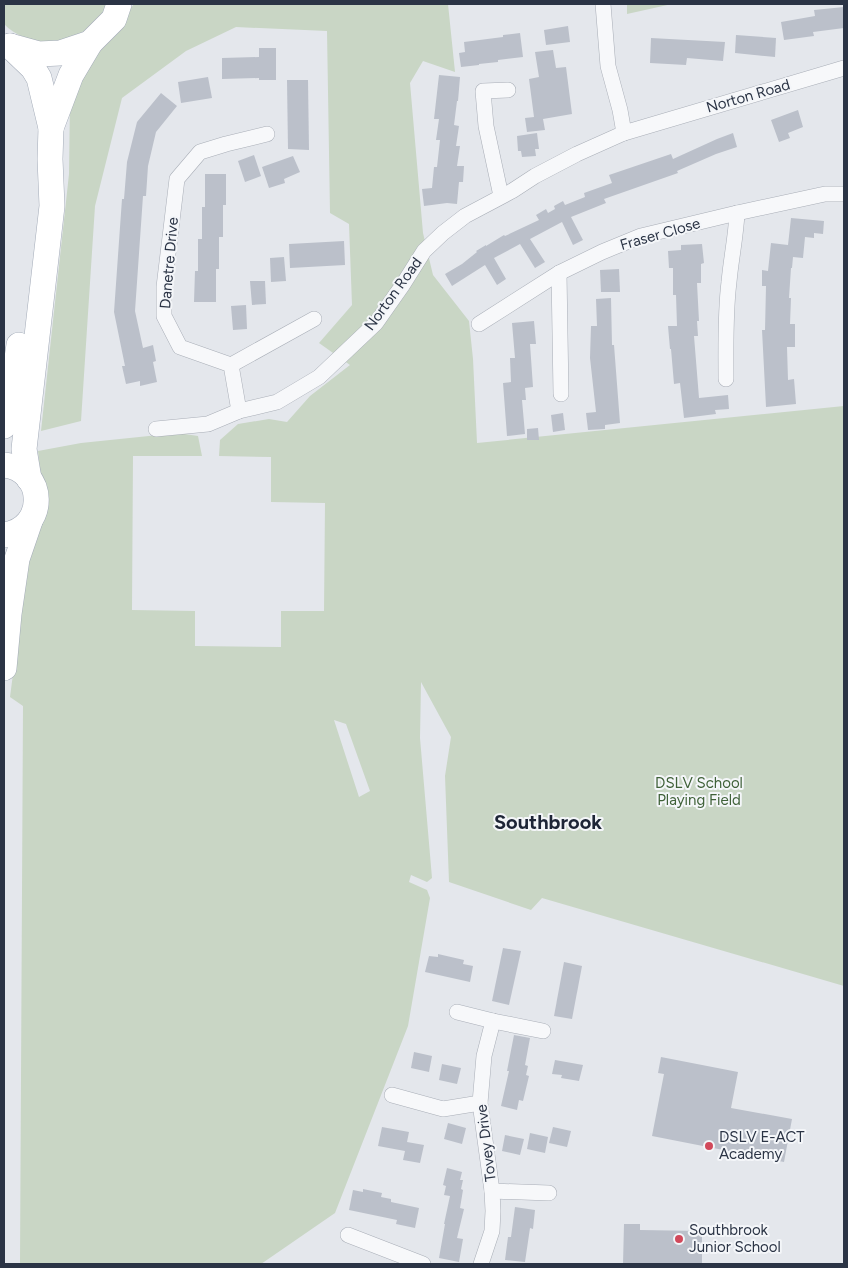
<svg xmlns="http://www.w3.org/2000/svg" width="848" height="1268" viewBox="0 0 848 1268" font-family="Figtree,sans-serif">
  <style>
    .green { fill: #c9d6c5; fill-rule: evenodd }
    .building { fill: #bbc0ca }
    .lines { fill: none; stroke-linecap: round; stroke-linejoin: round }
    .street-casing { stroke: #a9aeb7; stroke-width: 16 }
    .primary-casing { stroke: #a3abb8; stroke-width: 26 }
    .street { stroke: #f7f8fa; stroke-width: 15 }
    .primary { stroke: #fff; stroke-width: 25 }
    .poi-dot { fill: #d1495b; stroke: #f4f6f9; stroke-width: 2 }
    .labels { text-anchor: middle; stroke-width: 4; stroke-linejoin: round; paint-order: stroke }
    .street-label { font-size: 15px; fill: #2b3445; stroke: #f4f6f9 }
    .park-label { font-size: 15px; fill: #3f6138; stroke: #f4f6f9 }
    .poi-label { font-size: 15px; fill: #2b3445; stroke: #f4f6f9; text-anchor: start }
    .district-label { font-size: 20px; font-weight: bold; fill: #1d2536; stroke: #f4f6f9 }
  </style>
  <rect width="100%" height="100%" fill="#e4e7ec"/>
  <!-- green -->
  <g class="green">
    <path d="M4 4H107C91 44 33 54 4 24Z"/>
    <path d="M134 4H448L455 72 423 61 410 83 423 233 433 275 469 321 473 359 477 443 844 406V986L542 898 531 910 449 882 445 776 451 737 421 682 420 738 432 878 427 882 411 875 409 882 427 890 430 898 408 1026 335 1213 261 1264H20L23 706 10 697 29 551 43 498 38 451 81 443 178 433 198 436 202 456H133L132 610 195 611V646L281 647V611H324L325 503 271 502V457L219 456 220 440 238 424 269 419 287 422 310 396 350 365 319 343 352 305 349 224 330 213 327 31 236 27 186 51 122 98 95 206 81 421 41 431 69 174 70 99 98 51ZM334 720 346 724 370 791 359 797Z"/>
    <path d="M627 4H672L627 14Z"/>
  </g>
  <!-- building -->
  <g class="building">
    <path d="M844 7V28L813 32 814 36 784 40 781 22 815 16 814 10Z"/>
    <path d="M568 26 570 42 546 45 544 30Z"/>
    <path d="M520 33 523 57 498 60V62L479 64V65L461 67 459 53 465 52 464 42 503 37V35Z"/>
    <path d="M736 35 776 38 775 57 735 53Z"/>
    <path d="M651 38 725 42 723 61 687 58 686 65 650 63Z"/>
    <path d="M259 48H276V80H259V78L222 79V58L259 57Z"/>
    <path d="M553 50 556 68 566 67 572 114 543 119 545 130 527 132 525 118 534 117 529 79 539 77 535 52Z"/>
    <path d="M439 75 460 77 458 101H457L454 125 459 126 456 146H460L457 166H464L463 182H459L457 204 447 203 424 206 422 189 432 188 434 167H437L440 140H436L439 119H434Z"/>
    <path d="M208 77 212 98 181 103 178 82Z"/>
    <path d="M287 80H308L309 150 288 149Z"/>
    <path d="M161 93 177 106 156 132 148 166 146 196H143L135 311 143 348 153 345 156 361 153 362 157 382 140 386V381L126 384 122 366H125L114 312 122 199H124L127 162 137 122Z"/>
    <path d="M798 110 803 127 788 133 790 138 779 142 771 120Z"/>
    <path d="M537 133 539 149H535L536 156 522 157 521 151H518L517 136Z"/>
    <path d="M733 133 737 147 716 154 677 171 678 173 604 199 606 203 571 217 583 240 573 245 562 222 530 239 545 262 535 268 520 244 494 258 506 279 497 285 485 265 452 286 445 274 462 264 477 252 476 251 486 245V246L504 235 505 236 539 220 536 215 546 209 548 213 555 209 554 206 563 201 565 205 585 197 584 193 612 183 609 175 671 154 673 159 717 139Z"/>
    <path d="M254 155 261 176 245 182 238 161Z"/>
    <path d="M293 156 300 172 284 179 285 183 269 188 262 167Z"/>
    <path d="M205 174H226V205H223V237H219V269H216V302H194L195 271H198V239H202V207H205Z"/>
    <path d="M791 218 824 221 823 234 814 233V238L805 237 803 258 793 257 792 268H791L789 298H791L790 324H795V347H787L788 380 794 379 796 404 766 407 762 330H765L766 286H762V270L768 271 771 243 788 245Z"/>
    <path d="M344 241 345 265 290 268 289 244Z"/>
    <path d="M702 244 704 263 701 264V283H697L699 321H697L698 336H694L699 398 728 395 729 409 715 410 716 414 684 418 680 383 674 384 671 349H670L668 326H677L676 295H673V268H669L668 251 681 250V245Z"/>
    <path d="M284 257 286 281 271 282 270 258Z"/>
    <path d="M619 269 620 292H601L600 270Z"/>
    <path d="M250 281H265L266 304 252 305Z"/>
    <path d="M611 298 612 345H614L620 423 605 425V429L588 430 586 413 596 412 590 358 591 326H597L596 299Z"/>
    <path d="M246 305 247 329 233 330 231 306Z"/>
    <path d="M534 321 536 344H530L533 387 525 388 526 400H522L525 434 507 436 503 383 511 382 510 358H515L512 323Z"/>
    <path d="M563 413 565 430 553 432 551 415Z"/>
    <path d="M538 428 539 440H527V429Z"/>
    <path d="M503 948 521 951 509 1005 492 1001Z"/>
    <path d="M438 954 464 960 463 964 473 966 470 982 425 972 429 956 438 957Z"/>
    <path d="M564 962 582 966 572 1019 554 1016Z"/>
    <path d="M514 1035 530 1038 525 1065 528 1066 526 1075 529 1076 523 1101 519 1100 517 1110 501 1106 509 1071H507Z"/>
    <path d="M414 1052 432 1056 429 1072 411 1068Z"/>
    <path d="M661 1057 738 1072 731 1108 792 1119 784 1162 652 1136 664 1074 658 1073Z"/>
    <path d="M555 1060 583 1065 579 1081 561 1078 562 1075 552 1074Z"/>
    <path d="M442 1064 461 1068 457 1084 439 1080Z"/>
    <path d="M448 1123 466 1128 462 1144 444 1139Z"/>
    <path d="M382 1127 409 1132 407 1142 424 1145 420 1163 403 1160 405 1151 378 1146Z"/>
    <path d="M553 1127 571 1131 567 1147 549 1143Z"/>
    <path d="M530 1133 548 1137 545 1153 527 1149Z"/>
    <path d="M505 1135 524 1139 520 1155 502 1151Z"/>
    <path d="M447 1168 462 1172 460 1180H463L461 1189 463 1190 460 1208 464 1209 457 1238 463 1239 459 1262 439 1258 445 1224H444L450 1196 444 1195 446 1186 443 1185Z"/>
    <path d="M363 1189 382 1193 381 1197 391 1199V1202L419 1208 415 1228 396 1224 397 1220 349 1210 353 1190 363 1192Z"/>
    <path d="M515 1207 535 1210 533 1229 530 1228 525 1262 505 1260 508 1237H511Z"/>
    <path d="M624 1224H640V1230L702 1231V1264H623Z"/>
  </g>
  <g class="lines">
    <defs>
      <g id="street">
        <path d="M603 4 608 66 620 110 624 133"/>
        <path d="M501 196 486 126 483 91 508 90"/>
        <path d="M559 273 561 394"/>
        <path d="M479 324 559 273 602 252 641 236 737 213 825 194H844"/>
        <path d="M231 365 314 319"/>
        <path d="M726 379C726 346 725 314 729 282 731 259 736 236 737 213"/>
        <path d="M239 411 231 365 180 347 164 316V287L177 179 200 152 226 144 267 134"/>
        <path d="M156 429 208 424 239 411 277 402 319 377 376 323 402 286 424 251 443 233 465 216 512 191 535 176 577 154 624 133 844 68"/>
        <path d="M457 1012 493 1021 543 1031"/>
        <path d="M392 1095 443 1109 480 1103"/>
        <path d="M492 1191 549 1193"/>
        <path d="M348 1235 423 1264"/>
        <path d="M481 1264 492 1231 493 1211 492 1191 480 1103 484 1056 493 1021"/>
      </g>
      <g id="primary">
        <path d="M10 46 33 68 39 78 51 128 50 159 52 206 24 449 29 479"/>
        <path d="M10 46 39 54 60 53 90 43 114 19 119 4"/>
        <path d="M51 128 71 75 90 43"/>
        <path d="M4 426 8 417 19 345"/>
        <path d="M4 465C46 469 48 529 4 535"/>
        <path d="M4 668 9 614 17 559 30 521"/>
      </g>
    </defs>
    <!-- street casing -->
    <use href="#street" class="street-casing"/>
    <!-- primary casing -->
    <use href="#primary" class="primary-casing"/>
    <!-- street -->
    <use href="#street" class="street"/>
    <!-- primary -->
    <use href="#primary" class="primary"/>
  </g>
  <!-- markers -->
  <g class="poi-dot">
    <circle cx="709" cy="1146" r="5"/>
    <circle cx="679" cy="1239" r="5"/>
  </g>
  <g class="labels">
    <!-- street labels -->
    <g class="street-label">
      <text transform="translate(748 96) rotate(-16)" y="5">Norton Road</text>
      <text transform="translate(660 234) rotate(-16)" y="5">Fraser Close</text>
      <text transform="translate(169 263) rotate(-85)" y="5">Danetre Drive</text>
      <text transform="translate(393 294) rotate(-54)" y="5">Norton Road</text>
      <text transform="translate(486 1143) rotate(-97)" y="5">Tovey Drive</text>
    </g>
    <!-- park labels -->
    <g class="park-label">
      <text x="699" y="788">DSLV School<tspan x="699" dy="17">Playing Field</tspan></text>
    </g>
    <!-- poi labels -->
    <g class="poi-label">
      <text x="719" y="1142">DSLV E-ACT<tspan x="719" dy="17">Academy</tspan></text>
      <text x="689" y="1235">Southbrook<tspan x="689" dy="17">Junior School</tspan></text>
    </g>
    <!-- district labels -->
    <g class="district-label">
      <text x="548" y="829">Southbrook</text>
    </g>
  </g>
  <!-- border -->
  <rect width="848" height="1268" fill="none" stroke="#2b3445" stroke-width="10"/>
</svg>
